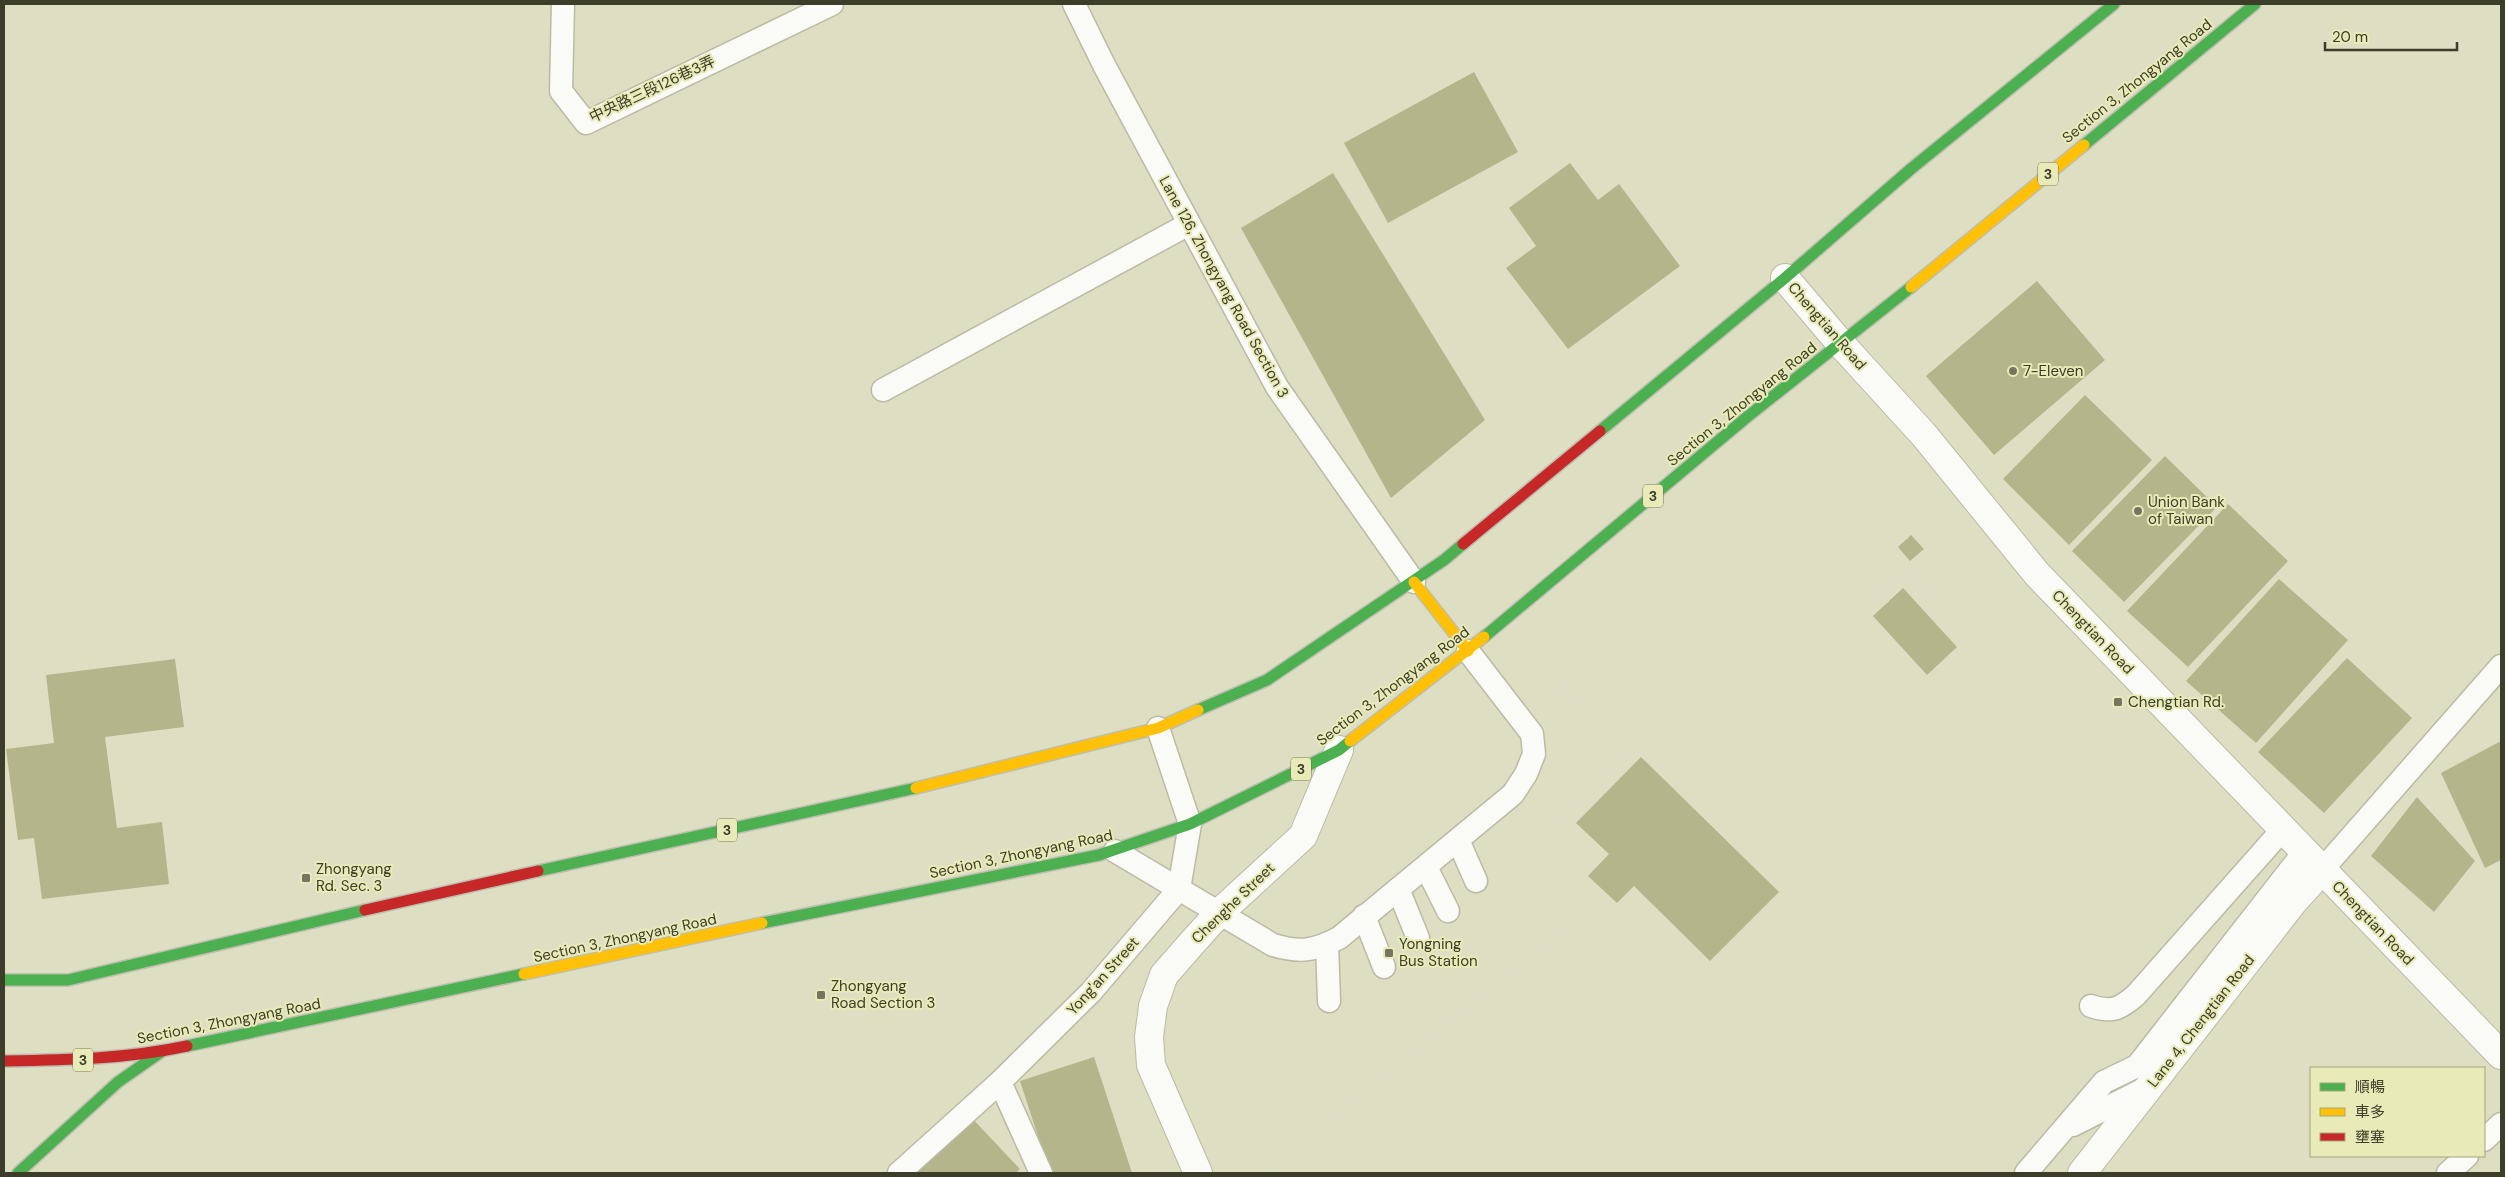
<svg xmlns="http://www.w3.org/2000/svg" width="2505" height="1177" viewBox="0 0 2505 1177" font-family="'DM Sans','Noto Sans TC',sans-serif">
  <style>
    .building { fill: #b5b58b }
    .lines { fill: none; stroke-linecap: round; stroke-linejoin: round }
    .lane-casing { stroke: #bbbba5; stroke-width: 25 }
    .street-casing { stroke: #bbbba5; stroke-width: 30 }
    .fast-casing { stroke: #bebeb0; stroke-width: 14 }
    .slow-casing { stroke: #bebeb0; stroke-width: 14 }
    .jam-casing { stroke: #bebeb0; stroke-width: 14 }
    .path { stroke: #dcdcd3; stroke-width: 3; stroke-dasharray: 1 4; stroke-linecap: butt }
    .lane { stroke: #fafaf6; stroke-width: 22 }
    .street { stroke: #fafaf6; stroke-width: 28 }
    .fast { stroke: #4caf50; stroke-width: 11 }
    .slow { stroke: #ffc107; stroke-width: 11 }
    .jam { stroke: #c62828; stroke-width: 11 }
    .poi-dot { fill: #75765f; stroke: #e8eab7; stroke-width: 2 }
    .labels { text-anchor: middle; stroke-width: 4; stroke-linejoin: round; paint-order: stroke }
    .shield { fill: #e8eab7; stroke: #707254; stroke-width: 1 }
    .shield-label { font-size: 14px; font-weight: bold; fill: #3d3e29 }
    .street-label { font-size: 15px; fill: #3d3e29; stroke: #e8eab7 }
    .poi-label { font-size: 15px; fill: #3d3e29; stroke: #e8eab7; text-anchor: start }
  </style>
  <rect width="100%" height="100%" fill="#dedec3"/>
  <!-- building -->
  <g class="building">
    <path d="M1474 72 1518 152 1388 223 1344 143Z"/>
    <path d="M1570 163 1598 200 1619 184 1680 266 1568 349 1506 268 1536 246 1509 208Z"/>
    <path d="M1333 173 1485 420 1391 498 1241 228Z"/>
    <path d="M2037 281 2105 360 1994 455 1926 376Z"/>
    <path d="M2085 395 2152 460 2069 545 2003 479Z"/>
    <path d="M2165 456 2217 507 2124 602 2072 551Z"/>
    <path d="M2228 504 2288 561 2188 667 2127 611Z"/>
    <path d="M1911 535 1924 549 1910 561 1898 547Z"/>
    <path d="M2279 579 2348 640 2256 743 2186 681Z"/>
    <path d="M1903 588 1957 647 1927 675 1873 616Z"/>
    <path d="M2347 658 2412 718 2324 813 2258 752Z"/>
    <path d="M175 659 184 727 105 737 117 828 162 822 169 884 42 899 34 838 18 840 6 749 54 743 46 675Z"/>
    <path d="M2501 741V860L2485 868 2441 773Z"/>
    <path d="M1641 757 1779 892 1710 961 1634 886 1617 903 1588 876 1609 854 1576 823Z"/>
    <path d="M2417 797 2475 861 2434 912 2371 856Z"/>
    <path d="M1094 1057 1132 1173H1050L1020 1081Z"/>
    <path d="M970 1116 1020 1169 1016 1173H909Z"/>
  </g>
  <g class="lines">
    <defs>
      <g id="lane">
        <path d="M563 4 561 91 586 123 832 4"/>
        <path d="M1074 4 1104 65 1277 387 1414 582"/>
        <path d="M883 390 1189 224"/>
        <path d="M1458 840 1476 881"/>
        <path d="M1115 851 1273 945C1300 953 1314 951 1339 938L1513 794 1526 774 1534 754 1532 734 1468 651"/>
        <path d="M1426 867 1448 911"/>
        <path d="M2322 870 2501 666"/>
        <path d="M1398 889 1418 938"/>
        <path d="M1364 916 1384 967"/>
        <path d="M1327 944 1329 1001"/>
        <path d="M2091 1006C2112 1013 2120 1009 2136 995L2283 829"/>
        <path d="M1000 1082 1041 1173"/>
        <path d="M2073 1125 2148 1087"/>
        <path d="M2484 1140 2501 1124"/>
        <path d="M899 1173 1000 1082 1091 992 1179 889 1190 824 1158 728"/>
        <path d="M2026 1173 2104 1082 2137 1066 2304 852"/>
        <path d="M2448 1173 2467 1156"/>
      </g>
      <g id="street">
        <path d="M1785 278 1841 344 1924 435 2037 574 2501 1055"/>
        <path d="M1198 1173 1151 1065 1149 1037 1153 1006 1164 975 1192 943 1219 913 1303 836 1339 750"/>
        <path d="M2082 1173 2294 901 2322 870"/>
      </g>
      <g id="fast">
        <path d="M2084 145 2255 4"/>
        <path d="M1600 431 1785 278 1912 168 2114 4"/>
        <path d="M1484 637 1747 417 1911 287"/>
        <path d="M1198 710 1267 680 1444 560 1463 544"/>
        <path d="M538 871 916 788"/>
        <path d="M762 923 1099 855 1190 824 1339 750 1350 741"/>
        <path d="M4 980H68L365 910"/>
        <path d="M187 1046 524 974"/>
        <path d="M18 1173 118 1082 161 1052"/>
      </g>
      <g id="slow">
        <path d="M1911 287 2084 145"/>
        <path d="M1414 582 1468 651"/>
        <path d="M1350 741 1484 637"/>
        <path d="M916 788 1158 728 1198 710"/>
        <path d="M524 974 762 923"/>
      </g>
      <g id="jam">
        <path d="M1463 544 1600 431"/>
        <path d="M365 910 538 871"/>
        <path d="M4 1061C65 1060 127 1059 187 1046"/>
      </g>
    </defs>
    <!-- lane casing -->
    <use href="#lane" class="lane-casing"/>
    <!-- street casing -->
    <use href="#street" class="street-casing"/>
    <!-- fast casing -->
    <use href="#fast" class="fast-casing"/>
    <!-- slow casing -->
    <use href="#slow" class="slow-casing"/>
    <!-- jam casing -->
    <use href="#jam" class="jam-casing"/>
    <!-- path -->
    <g class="path">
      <path d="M1907 539 1905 536 1892 547 1935 596"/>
      <path d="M1892 561 1929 602 1946 585"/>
      <path d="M1888 602 1881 593 1903 575"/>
      <path d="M1867 605 1881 593 1869 582"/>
      <path d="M1560 692 1565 688"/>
      <path d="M1265 1173 1576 919 1534 862C1530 855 1531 851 1535 844L1628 757 1565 688 1568 682 1563 677"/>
    </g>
    <!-- lane -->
    <use href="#lane" class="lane"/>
    <!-- street -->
    <use href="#street" class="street"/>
    <!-- fast -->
    <use href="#fast" class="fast"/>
    <!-- slow -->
    <use href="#slow" class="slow"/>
    <!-- jam -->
    <use href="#jam" class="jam"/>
  </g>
  <!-- markers -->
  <g class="poi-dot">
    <circle cx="2013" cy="371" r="5"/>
    <circle cx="2138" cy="511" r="5"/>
    <rect x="2113" y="697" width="10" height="10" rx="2.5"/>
    <rect x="301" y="873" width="10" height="10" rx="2.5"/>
    <rect x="1384" y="948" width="10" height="10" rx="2.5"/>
    <rect x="816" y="990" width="10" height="10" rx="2.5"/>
  </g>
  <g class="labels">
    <!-- shield labels -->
    <g class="shield">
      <rect x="2038" y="162.5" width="20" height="23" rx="4"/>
      <rect x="1643" y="484.5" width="20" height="23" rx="4"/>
      <rect x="1291" y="757.5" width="20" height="23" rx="4"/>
      <rect x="717" y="818.5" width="20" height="23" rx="4"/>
      <rect x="73" y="1048.5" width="20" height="23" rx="4"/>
    </g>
    <g class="shield-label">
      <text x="2048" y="179">3</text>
      <text x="1653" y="501">3</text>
      <text x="1301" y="774">3</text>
      <text x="727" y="835">3</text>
      <text x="83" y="1065">3</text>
    </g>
    <!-- street labels -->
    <g class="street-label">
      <text transform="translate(2137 81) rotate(-39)" y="5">Section 3, Zhongyang Road</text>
      <text transform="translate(652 89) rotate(-25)" y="5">中央路三段126巷3弄</text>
      <text transform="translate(1224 287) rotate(61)" y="5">Lane 126, Zhongyang Road Section 3</text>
      <text transform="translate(1827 326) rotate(49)" y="5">Chengtian Road</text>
      <text transform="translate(1742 404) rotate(-39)" y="5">Section 3, Zhongyang Road</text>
      <text transform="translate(2093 632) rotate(46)" y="5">Chengtian Road</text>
      <text transform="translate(1393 686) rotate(-37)" y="5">Section 3, Zhongyang Road</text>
      <text transform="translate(1021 854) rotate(-12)" y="5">Section 3, Zhongyang Road</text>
      <text transform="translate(1233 903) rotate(-44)" y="5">Chenghe Street</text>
      <text transform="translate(2373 923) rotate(46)" y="5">Chengtian Road</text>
      <text transform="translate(625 938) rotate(-12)" y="5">Section 3, Zhongyang Road</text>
      <text transform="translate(1103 976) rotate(-48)" y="5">Yong'an Street</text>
      <text transform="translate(229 1021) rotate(-11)" y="5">Section 3, Zhongyang Road</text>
      <text transform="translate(2201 1021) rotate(-52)" y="5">Lane 4, Chengtian Road</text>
    </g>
    <!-- poi labels -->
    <g class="poi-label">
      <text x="2023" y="376">7-Eleven</text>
      <text x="2148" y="507">Union Bank<tspan x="2148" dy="17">of Taiwan</tspan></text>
      <text x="2128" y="707">Chengtian Rd.</text>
      <text x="316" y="874">Zhongyang<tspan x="316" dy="17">Rd. Sec. 3</tspan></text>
      <text x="1399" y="949">Yongning<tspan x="1399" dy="17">Bus Station</tspan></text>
      <text x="831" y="991">Zhongyang<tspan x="831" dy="17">Road Section 3</tspan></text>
    </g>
  </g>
  <!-- border -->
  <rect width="2505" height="1177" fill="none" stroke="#3d3e29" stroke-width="10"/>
  <!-- legend -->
  <rect x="2310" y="1067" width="175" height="90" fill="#e8eab7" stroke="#a4a57e"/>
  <rect x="2320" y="1083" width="25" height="8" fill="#4caf50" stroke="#a4a57e"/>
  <text x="2355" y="1092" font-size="15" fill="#3d3e29">順暢</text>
  <rect x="2320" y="1108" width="25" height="8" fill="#ffc107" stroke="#a4a57e"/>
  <text x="2355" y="1117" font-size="15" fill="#3d3e29">車多</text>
  <rect x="2320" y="1133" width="25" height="8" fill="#c62828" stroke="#a4a57e"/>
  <text x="2355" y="1142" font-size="15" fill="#3d3e29">壅塞</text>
  <!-- scale -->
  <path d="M2325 42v8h132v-8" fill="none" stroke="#3d3e29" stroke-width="2.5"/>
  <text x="2332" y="42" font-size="15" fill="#3d3e29" stroke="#e8eab7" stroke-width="4" paint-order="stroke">20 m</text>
</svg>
